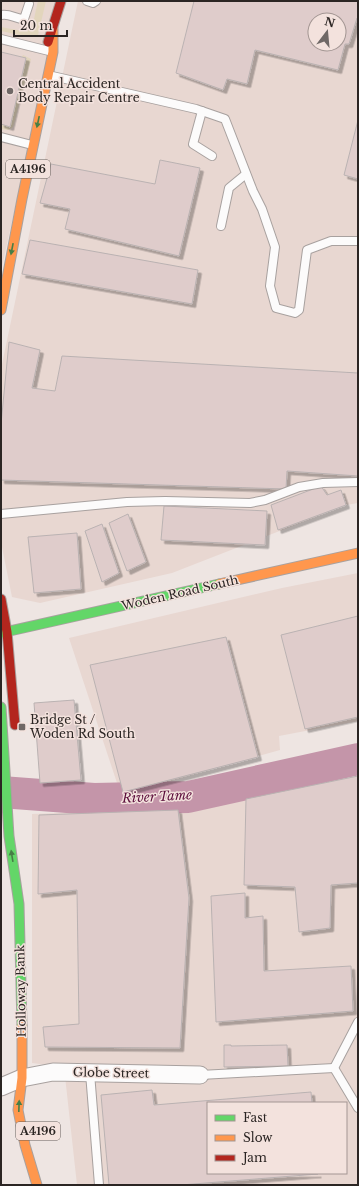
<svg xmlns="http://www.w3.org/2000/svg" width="359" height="1186" viewBox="0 0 359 1186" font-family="'Libre Baskerville',serif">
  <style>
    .built { fill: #e8d7d1; fill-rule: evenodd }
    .green { fill: #e2d5bc }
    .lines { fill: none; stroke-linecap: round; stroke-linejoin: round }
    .river { stroke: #c495a9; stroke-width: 32 }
    .building { fill: #dfcccb; stroke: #bab2b2; fill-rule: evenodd; filter: url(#shadow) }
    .lane-casing { stroke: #a8a19f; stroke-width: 10 }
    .street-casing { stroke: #a8a19f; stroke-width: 19 }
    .fast-casing { stroke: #a8a19f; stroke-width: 11 }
    .slow-casing { stroke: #a8a19f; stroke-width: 11 }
    .jam-casing { stroke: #a8a19f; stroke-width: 11 }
    .lane { stroke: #fcfbfb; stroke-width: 8 }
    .street { stroke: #fcfbfb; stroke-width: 17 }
    .fast { stroke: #63d668; stroke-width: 9 }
    .slow { stroke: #ff974d; stroke-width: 9 }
    .jam { stroke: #b3261e; stroke-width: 9 }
    .oneway { fill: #477e46 }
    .poi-dot { fill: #6f6866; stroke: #f3e2dd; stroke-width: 1.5 }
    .labels { text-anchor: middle; stroke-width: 3; stroke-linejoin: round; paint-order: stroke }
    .shield { fill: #f3e2dd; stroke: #675e5b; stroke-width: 1 }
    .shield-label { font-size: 11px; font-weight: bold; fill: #2b2523 }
    .poi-label { font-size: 12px; fill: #2b2523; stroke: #f3e2dd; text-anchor: start }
    .street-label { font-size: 12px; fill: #2b2523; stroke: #f3e2dd }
    .water-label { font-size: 13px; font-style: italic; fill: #5c0e3c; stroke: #f3e2dd }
  </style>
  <defs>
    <filter id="shadow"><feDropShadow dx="3.5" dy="3.5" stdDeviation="0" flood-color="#0004"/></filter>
  </defs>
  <rect width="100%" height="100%" fill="#eee5e2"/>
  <!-- built -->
  <g class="built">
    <path d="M1 1H61L1 271Z"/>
    <path d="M78 1H358V503L346 505 172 573 40 603 12 597 1 542V369ZM315 20H339V44H315Z"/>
    <path d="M358 573V721L279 736 280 750 121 795 69 638 282 588Z"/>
    <path d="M358 776V1185H77L64 1067 32 1063V814L190 808ZM208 1103H346V1173H208Z"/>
  </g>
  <!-- green -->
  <g class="green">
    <path d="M38 1H46L38 35 34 37H29L1 31V27C37 34 30 33 38 1Z"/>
    <path d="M23 55 31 59 13 127 8 130 1 129V124L10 126 26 59 22 57Z"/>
  </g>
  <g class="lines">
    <!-- river -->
    <path class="river" d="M1 792 94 799 188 797 358 759"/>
  </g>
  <!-- building -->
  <g class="building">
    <path d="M194 1H358V18H357L349 44H345L338 70 255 50 247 84 227 79 223 90 176 73ZM315 20H339V44H315Z"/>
    <path d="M1 52 26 58 10 127 1 124Z"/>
    <path d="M358 120V179L344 175Z"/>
    <path d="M160 160 200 168 179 256 65 229 70 209 40 203 51 164 155 184Z"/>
    <path d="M30 240 198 270 192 304 22 274Z"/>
    <path d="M9 342 40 350 32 388 55 391 62 356 358 373V476L287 471 286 489 1 480V424Z"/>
    <path d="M321 486 327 495 341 490 346 505 278 530 271 505Z"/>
    <path d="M164 506 267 511 265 545 161 540Z"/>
    <path d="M128 514 146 562 127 571 109 523Z"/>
    <path d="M102 524 119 573 102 582 85 531Z"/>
    <path d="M77 533 81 589 34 593 28 537Z"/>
    <path d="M358 616V717L305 729 281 635Z"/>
    <path d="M226 637 258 757 123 792 90 665Z"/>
    <path d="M74 700 81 780 40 783 34 703Z"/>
    <path d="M358 776V883L331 885 330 928 299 932 295 887 244 885 246 799Z"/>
    <path d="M178 810 189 898 180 1048 45 1047 43 1027 79 1024 77 890 38 894 39 815Z"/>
    <path d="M245 893V918L263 916 264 971 351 966 353 1011 216 1022 211 896Z"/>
    <path d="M224 1045H231V1046L287 1045 288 1066 224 1067Z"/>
    <path d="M152 1090 154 1105 311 1092 312 1103H208V1173L318 1174 181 1185H109L101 1095Z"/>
  </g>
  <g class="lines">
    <defs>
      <g id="lane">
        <path d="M87 1 93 3 96 1"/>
        <path d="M1 15C10 13 15 19 24 19L29 4"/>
        <path d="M1 39 49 51"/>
        <path d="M48 75 196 109 225 119 253 191 262 209 275 247 270 286 276 308 295 313 299 310 307 250 331 241H358"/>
        <path d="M202 111 193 144 212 156"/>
        <path d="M1 137 32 145"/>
        <path d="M221 226 229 188 246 174"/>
        <path d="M1 514 127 502 165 501 250 503 265 500 299 487 323 483 358 482"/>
        <path d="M334 1068 358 1022"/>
        <path d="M334 1068 358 1108"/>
        <path d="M90 1073 99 1185"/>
        <path d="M200 1075 334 1068"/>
      </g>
      <path id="street" d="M1 1087 22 1078 53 1072 200 1075"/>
      <g id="fast">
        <path d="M1 633 219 584"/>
        <path d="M1 707 9 836 19 904 22 1026"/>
      </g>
      <g id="slow">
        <path d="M1 310 22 199 53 52V29"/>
        <path d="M219 584 358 553"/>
        <path d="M22 1026V1078L18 1110 25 1145 37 1185"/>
      </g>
      <g id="jam">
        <path d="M48 42 61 1"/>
        <path d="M1 599 7 632 15 725"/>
      </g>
    </defs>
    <!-- lane casing -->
    <use href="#lane" class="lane-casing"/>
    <!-- street casing -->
    <use href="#street" class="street-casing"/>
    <!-- fast casing -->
    <use href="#fast" class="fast-casing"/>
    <!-- slow casing -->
    <use href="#slow" class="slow-casing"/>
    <!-- jam casing -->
    <use href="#jam" class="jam-casing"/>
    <!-- lane -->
    <use href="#lane" class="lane"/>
    <!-- street -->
    <use href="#street" class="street"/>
    <!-- fast -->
    <use href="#fast" class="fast"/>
    <!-- slow -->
    <use href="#slow" class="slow"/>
    <!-- jam -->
    <use href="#jam" class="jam"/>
  </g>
  <!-- one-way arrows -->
  <defs><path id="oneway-solid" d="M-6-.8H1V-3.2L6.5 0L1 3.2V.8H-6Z"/></defs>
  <g class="oneway">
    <use href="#oneway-solid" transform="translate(38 122) rotate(102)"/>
    <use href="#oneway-solid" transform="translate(12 249) rotate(101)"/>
    <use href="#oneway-solid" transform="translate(12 856) rotate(-99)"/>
    <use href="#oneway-solid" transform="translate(19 1106) rotate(-88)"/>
  </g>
  <!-- markers -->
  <g class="poi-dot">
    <circle cx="10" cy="91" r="4"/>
    <rect x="18" y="723" width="8" height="8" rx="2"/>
  </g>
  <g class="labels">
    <!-- shield labels -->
    <g class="shield">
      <rect x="6" y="160" width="44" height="18" rx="3"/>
      <rect x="16" y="1122" width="44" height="18" rx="3"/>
    </g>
    <g class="shield-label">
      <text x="28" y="173">A4196</text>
      <text x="38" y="1135">A4196</text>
    </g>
    <!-- poi labels -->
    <g class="poi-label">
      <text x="18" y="88">Central Accident<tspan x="18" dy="14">Body Repair Centre</tspan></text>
      <text x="30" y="724">Bridge St /<tspan x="30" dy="14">Woden Rd South</tspan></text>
    </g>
    <!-- street labels -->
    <g class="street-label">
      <text transform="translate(180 593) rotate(-13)" y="4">Woden Road South</text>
      <text transform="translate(21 991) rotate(-91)" y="4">Holloway Bank</text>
      <text transform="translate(111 1073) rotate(1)" y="4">Globe Street</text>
    </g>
    <!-- water labels -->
    <g class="water-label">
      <text transform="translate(157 796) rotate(-3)" y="5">River Tame</text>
    </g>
  </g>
  <!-- border -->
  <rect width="359" height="1186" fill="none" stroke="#2b2523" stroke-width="4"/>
  <!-- legend -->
  <rect x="207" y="1102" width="140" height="72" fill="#f3e2dd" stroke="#a39693"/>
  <rect x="215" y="1115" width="20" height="6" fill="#63d668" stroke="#a39693"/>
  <text x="243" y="1122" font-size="12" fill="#2b2523">Fast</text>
  <rect x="215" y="1135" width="20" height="6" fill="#ff974d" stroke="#a39693"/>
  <text x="243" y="1142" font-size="12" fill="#2b2523">Slow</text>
  <rect x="215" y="1155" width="20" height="6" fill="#b3261e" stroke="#a39693"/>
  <text x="243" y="1162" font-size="12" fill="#2b2523">Jam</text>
  <!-- north arrow -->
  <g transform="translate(327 32) rotate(16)"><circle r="19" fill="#f3e2dd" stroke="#a39693"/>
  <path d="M0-3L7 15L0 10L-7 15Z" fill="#6f6866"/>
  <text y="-6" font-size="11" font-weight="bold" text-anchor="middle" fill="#2b2523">N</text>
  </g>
  <!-- scale -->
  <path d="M14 30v6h53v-6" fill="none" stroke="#2b2523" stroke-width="2"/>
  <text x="20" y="30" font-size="12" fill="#2b2523" stroke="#f3e2dd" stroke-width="3" paint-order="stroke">20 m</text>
</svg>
